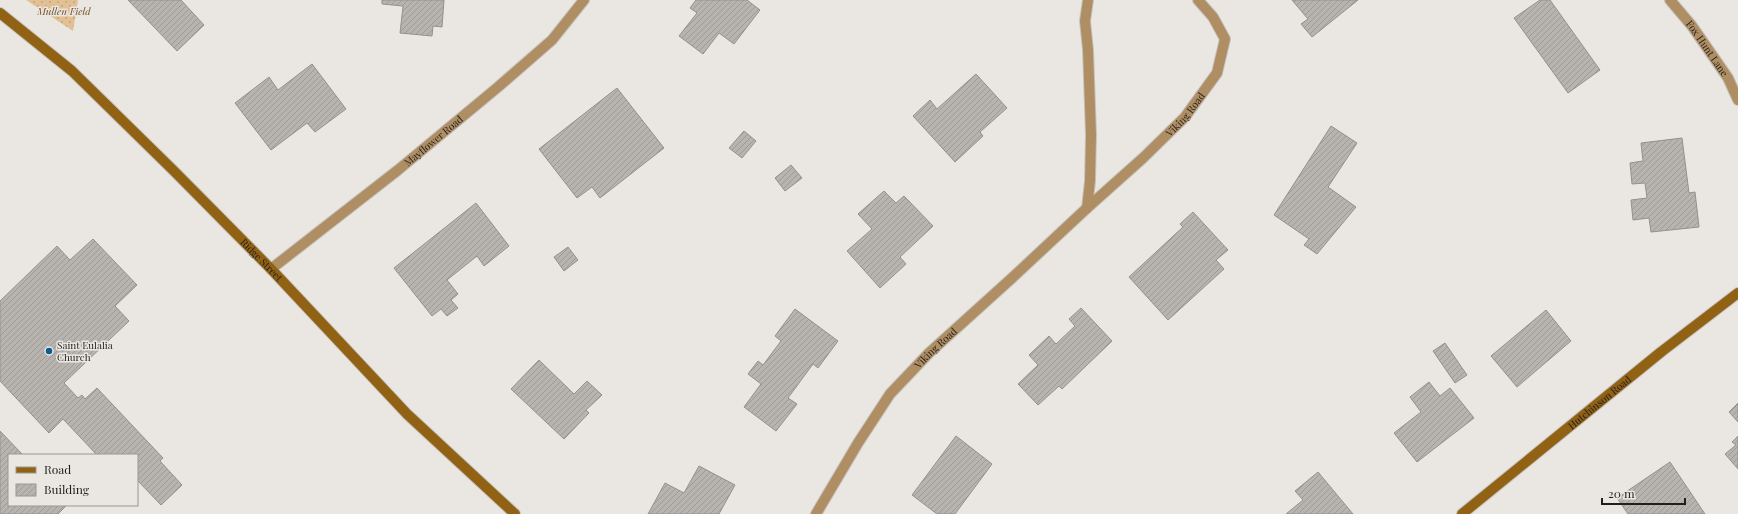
<svg xmlns="http://www.w3.org/2000/svg" width="1738" height="514" viewBox="0 0 1738 514" font-family="'Playfair Display',serif">
  <style>
    .green { fill: url(#green-dots) }
    .building { fill: url(#building-hatch); stroke: #94918d }
    .lines { fill: none; stroke-linecap: round; stroke-linejoin: round }
    .street-casing { stroke: #c6c3bf; stroke-width: 12 }
    .secondary-casing { stroke: #c6c3bf; stroke-width: 12 }
    .street { stroke: #af8e63; stroke-width: 10 }
    .secondary { stroke: #916114; stroke-width: 10 }
    .poi-dot { fill: #125b8f; stroke: #eae7e3; stroke-width: 1.5 }
    .labels { text-anchor: middle; stroke-width: 3; stroke-linejoin: round; paint-order: stroke }
    .park-label { font-size: 10px; font-style: italic; fill: #715123; stroke: #eae7e3 }
    .street-label { font-size: 10px; fill: #201f1d; stroke: #eae7e3 }
    .poi-label { font-size: 10px; fill: #201f1d; stroke: #eae7e3; text-anchor: start }
  </style>
  <defs>
    <pattern id="green-dots" width="8" height="8" patternUnits="userSpaceOnUse"><rect width="8" height="8" fill="#e3c094"/><path d="M2 2h.1M6 6h.1" fill="none" stroke="#c2a57f" stroke-width="1.8" stroke-linecap="round"/></pattern>
    <pattern id="building-hatch" width="6" height="6" patternUnits="userSpaceOnUse"><rect width="6" height="6" fill="#b7b4b0"/><path d="M-1 1l2-2M0 6l6-6M5 7l2-2" fill="none" stroke="#9d9a97"/></pattern>
  </defs>
  <rect width="100%" height="100%" fill="#eae7e3"/>
  <!-- green -->
  <path class="green" d="M26 0H78L73 31Z"/>
  <!-- building -->
  <g class="building">
    <path d="M128 0H181L204 25 177 51Z"/>
    <path d="M382 0H444L442 27 433 26 432 36 400 33 403 6 382 4Z"/>
    <path d="M696 0H747L760 10 734 44 719 33 703 54 679 36 697 13 690 8Z"/>
    <path d="M1292 0H1358L1312 37 1301 24 1308 19Z"/>
    <path d="M1540 0H1550L1600 70 1568 93 1514 18Z"/>
    <path d="M312 64 346 109 315 132 307 123 271 150 235 103 269 77 278 90Z"/>
    <path d="M976 74 1007 108 980 132 983 136 955 162 913 116 930 100 937 109Z"/>
    <path d="M617 88 664 148 600 198 592 187 577 198 539 149Z"/>
    <path d="M1331 126 1357 143 1328 187 1356 207 1317 254 1304 245 1309 239 1274 215Z"/>
    <path d="M744 131 756 141 742 158 729 148Z"/>
    <path d="M1682 138 1689 193 1695 192 1699 227 1651 232 1649 218 1633 220 1631 200 1647 198 1645 183 1632 184 1630 163 1643 161 1641 143Z"/>
    <path d="M791 165 802 178 785 191 775 178Z"/>
    <path d="M884 191 896 203 904 196 933 226 900 257 906 264 880 288 847 251 872 229 858 214Z"/>
    <path d="M476 203 509 246 484 266 477 256 447 280 458 294 451 300 458 308 447 316 441 309 432 316 394 268Z"/>
    <path d="M1193 212 1228 250 1216 260 1224 269 1168 320 1129 277 1183 227 1180 224Z"/>
    <path d="M93 239 137 285 115 306 129 321 64 383 78 398 82 395 85 399 97 388 163 458 160 461 182 485 161 505 138 481 137 482V455H97L63 419 49 433 0 381V301L57 246 70 260Z"/>
    <path d="M568 247 578 260 564 271 554 257Z"/>
    <path d="M1081 308 1112 341 1062 389 1059 386 1038 405 1018 384 1038 365 1029 355 1049 336 1056 344 1075 326 1069 319Z"/>
    <path d="M795 309 838 341 818 368 813 364 788 398 797 404 776 431 744 407 761 384 748 374 758 361 763 365 781 341 775 336Z"/>
    <path d="M1546 310 1571 341 1517 387 1491 356Z"/>
    <path d="M1445 343 1467 375 1455 383 1433 351Z"/>
    <path d="M539 360 574 394 587 381 602 395 586 410 589 413 564 439 511 389Z"/>
    <path d="M1429 382 1440 396 1450 388 1474 418 1417 462 1394 433 1421 412 1410 397Z"/>
    <path d="M1738 403V422L1729 412Z"/>
    <path d="M0 431 23 455H9V505H67L58 514H0Z"/>
    <path d="M956 436 992 464 955 514H937L912 495Z"/>
    <path d="M1738 436V469L1725 454 1736 445 1732 442Z"/>
    <path d="M1670 462 1705 514H1628L1617 498Z"/>
    <path d="M699 466 735 485 719 514H648L665 483 684 493Z"/>
    <path d="M1318 472 1353 514H1286L1303 500 1295 491Z"/>
  </g>
  <g class="lines">
    <defs>
      <g id="street">
        <path id="s1" d="M1670 0 1692 26 1728 78 1738 100"/>
        <path d="M1087 208 1090 181 1091 135 1088 50 1085 21 1088 0"/>
        <path id="s2" d="M271 269 398 170 498 87 552 40 584 0"/>
        <path id="s3" d="M816 514 858 443 890 394 929 353 1012 278 1087 208 1143 158 1185 117 1217 73 1225 39 1213 17 1198 0"/>
      </g>
      <g id="secondary">
        <path id="s4" d="M0 13 72 71 174 171 271 269 407 414 515 514"/>
        <path id="s5" d="M1462 514 1661 352 1738 293"/>
      </g>
    </defs>
    <!-- street casing -->
    <use href="#street" class="street-casing"/>
    <!-- secondary casing -->
    <use href="#secondary" class="secondary-casing"/>
    <!-- street -->
    <use href="#street" class="street"/>
    <!-- secondary -->
    <use href="#secondary" class="secondary"/>
  </g>
  <!-- markers -->
  <circle class="poi-dot" cx="49" cy="351" r="4"/>
  <g class="labels">
    <!-- park labels -->
    <g class="park-label">
      <text x="64" y="15">Mullen Field</text>
    </g>
    <!-- street labels -->
    <g class="street-label">
      <text dy="4" stroke="none"><textPath href="#s1" startOffset="61">Fox Hunt Lane</textPath></text>
      <text dy="4" stroke="none"><textPath href="#s3" startOffset="548">Viking Road</textPath></text>
      <text dy="4" stroke="none"><textPath href="#s2" startOffset="207">Mayflower Road</textPath></text>
      <text dy="4" stroke="none"><textPath href="#s4" startOffset="360">Ridge Street</textPath></text>
      <text dy="4" stroke="none"><textPath href="#s3" startOffset="206">Viking Road</textPath></text>
      <text dy="4" stroke="none"><textPath href="#s5" startOffset="177">Hutchinson Road</textPath></text>
    </g>
    <!-- poi labels -->
    <g class="poi-label">
      <text x="57" y="349">Saint Eulalia<tspan x="57" dy="12">Church</tspan></text>
    </g>
  </g>
  <!-- legend -->
  <rect x="8" y="454" width="130" height="52" fill="#eae7e3" stroke="#999794"/>
  <rect x="16" y="467" width="20" height="6" fill="#916114" stroke="#999794"/>
  <text x="44" y="474" font-size="12" fill="#201f1d">Road</text>
  <rect x="16" y="484" width="20" height="12" fill="url(#building-hatch)" stroke="#999794"/>
  <text x="44" y="494" font-size="12" fill="#201f1d">Building</text>
  <!-- scale -->
  <path d="M1602 498v6h83v-6" fill="none" stroke="#201f1d" stroke-width="2"/>
  <text x="1608" y="498" font-size="12" fill="#201f1d" stroke="#eae7e3" stroke-width="3" paint-order="stroke">20 m</text>
</svg>
